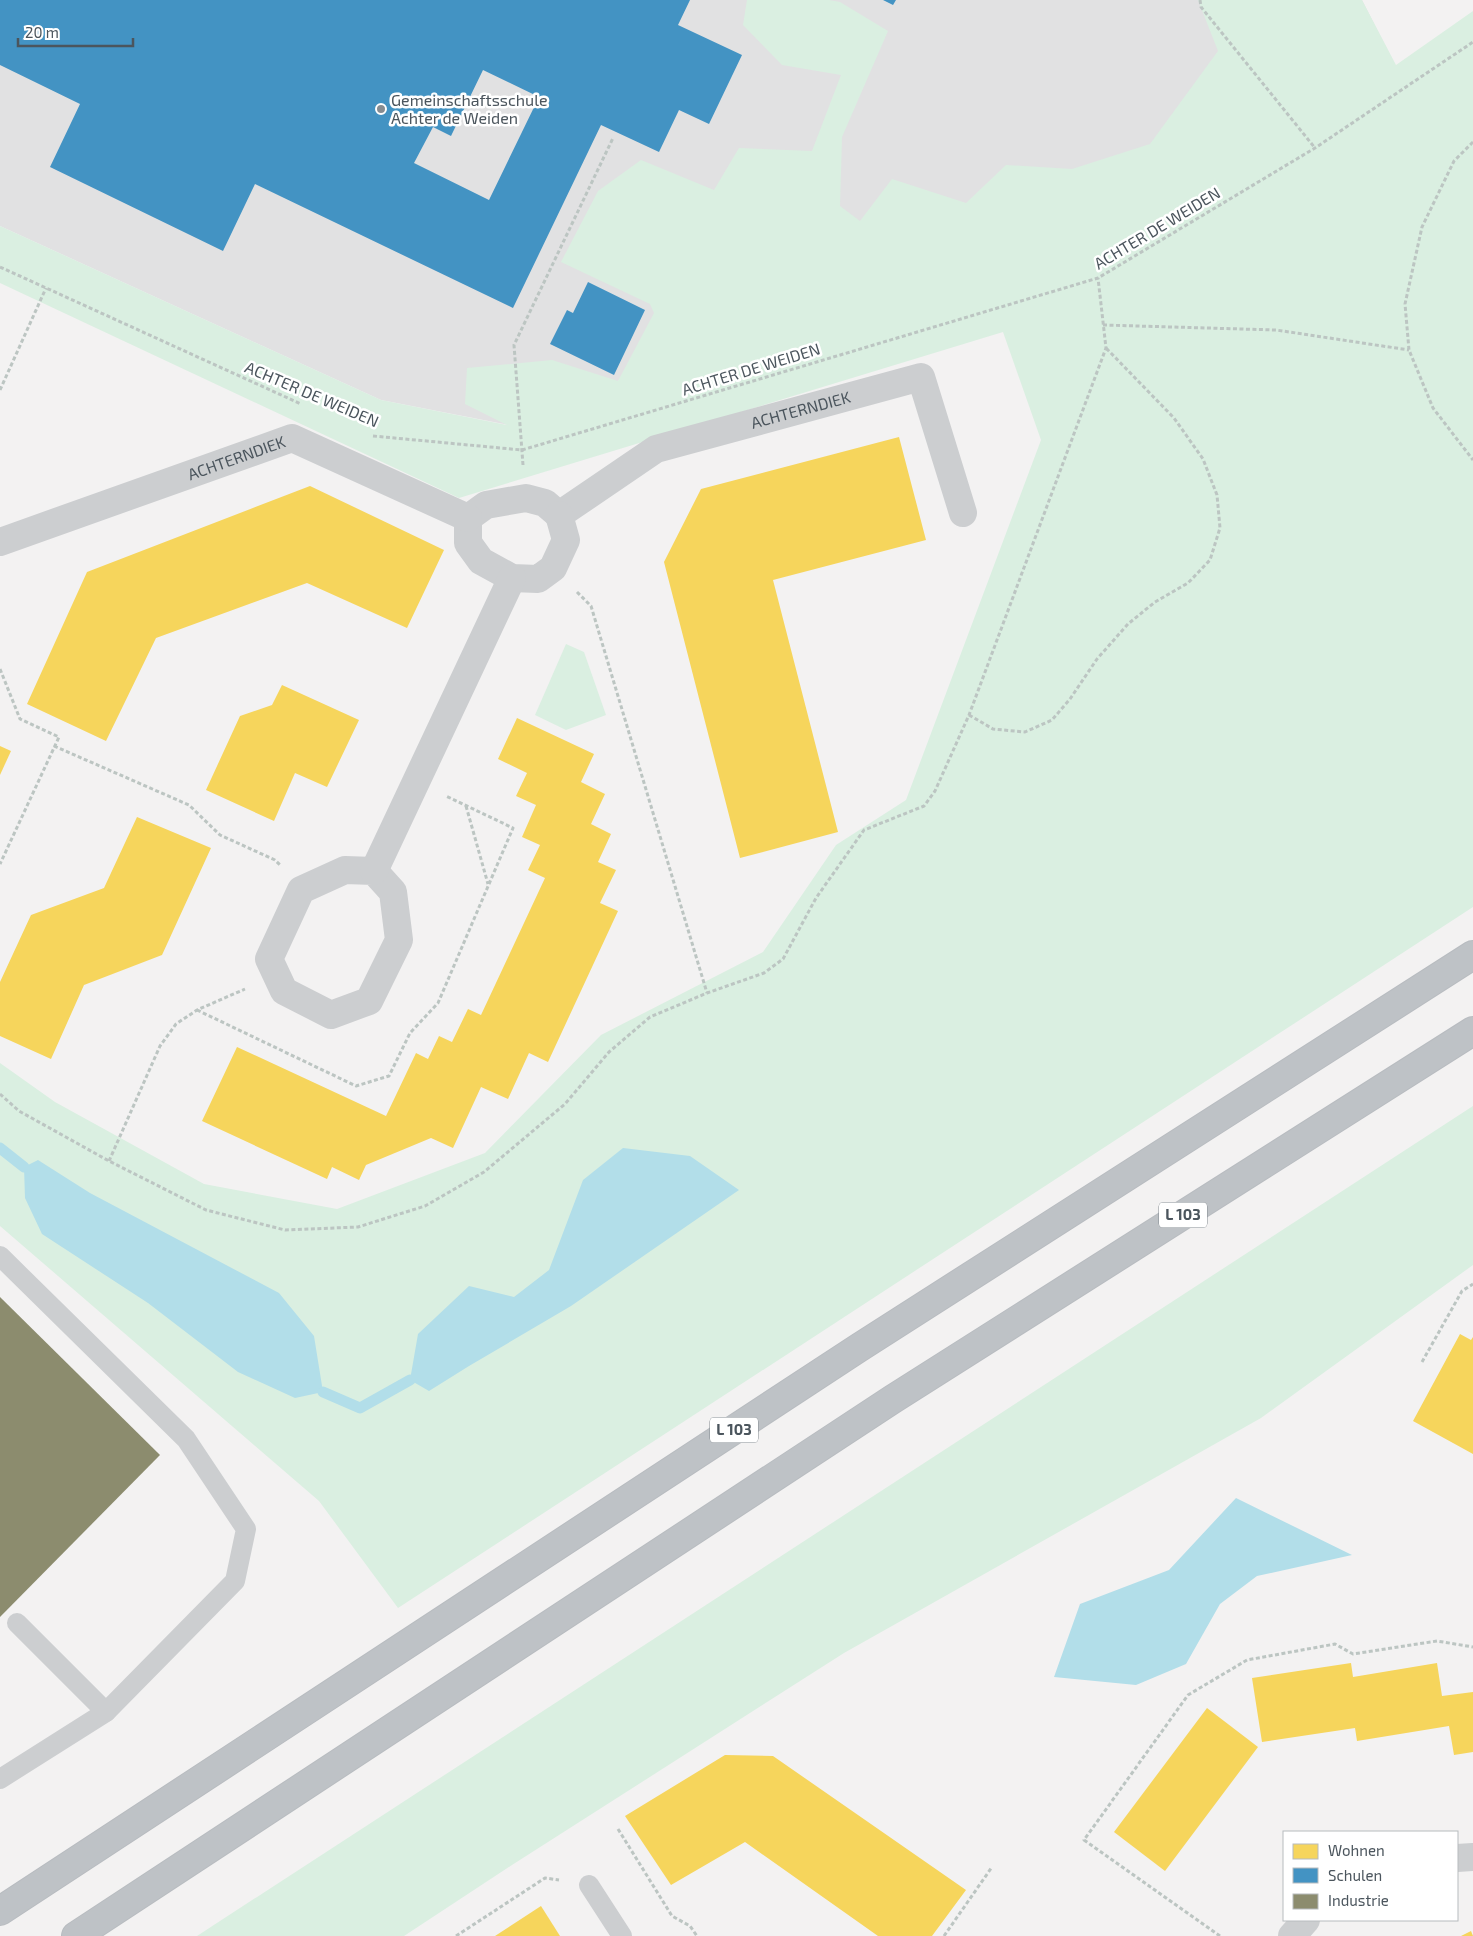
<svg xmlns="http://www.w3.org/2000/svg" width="1473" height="1936" viewBox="0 0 1473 1936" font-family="'Exo 2',sans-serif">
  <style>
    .education { fill: #e1e1e2 }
    .green { fill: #daefe1 }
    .water { fill: #b2dee9 }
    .homes { fill: #f6d55c }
    .schools { fill: #4393c3; fill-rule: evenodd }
    .industry { fill: #8c8c6e }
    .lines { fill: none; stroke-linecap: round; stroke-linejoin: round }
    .stream { stroke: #b2dee9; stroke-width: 11 }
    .highway-casing { stroke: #b8bcc0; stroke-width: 30 }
    .path { stroke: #bcc5c2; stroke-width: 3; stroke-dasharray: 4 2.5; stroke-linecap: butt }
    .lane { stroke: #ccced0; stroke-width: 20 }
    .street { stroke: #ccced0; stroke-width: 28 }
    .highway { stroke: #bec2c6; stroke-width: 28 }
    .poi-dot { fill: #868c91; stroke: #fff; stroke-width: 2 }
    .labels { text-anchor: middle; stroke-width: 5; stroke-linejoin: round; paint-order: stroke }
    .shield { fill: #fff; stroke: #81888e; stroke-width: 1 }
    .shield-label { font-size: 15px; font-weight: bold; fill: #4b555d }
    .poi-label { font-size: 16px; fill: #4b555d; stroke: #fff; text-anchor: start }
    .street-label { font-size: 16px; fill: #4b555d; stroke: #fff }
  </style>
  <rect width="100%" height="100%" fill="#f3f2f2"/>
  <!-- education -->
  <path class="education" d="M0 0H1362L1395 65 509 425 381 400 0 226Z"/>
  <!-- green -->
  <g class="green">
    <path d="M747 0H829L840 2 888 31 842 137 840 206 860 221 892 179 966 203 1006 165 1072 169 1150 144 1218 51 1198 0H1362L1396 65 1473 11V907L398 1608 319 1501 0 1226V1063L55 1102 204 1184 337 1209 485 1153 601 1035 763 952 836 845 906 800 1041 440 1003 332 459 498 0 283V226L381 400 507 425 465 404 467 368 552 360 618 381 654 313 650 304 561 262 598 191 641 160 714 190 739 148 812 151 841 75 782 65 743 25Z"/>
    <path d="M566 644 584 652 606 715 566 730 535 715Z"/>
    <path d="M1473 1106V1265L1261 1418 844 1653 512 1865 404 1936H197Z"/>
  </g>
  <!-- water -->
  <g class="water">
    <path d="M623 1148 690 1156 739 1190 571 1306 469 1366 429 1391 410 1380 418 1334 469 1286 514 1297 549 1270 583 1180Z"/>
    <path d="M38 1160 90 1193 279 1293 314 1336 323 1392 295 1398 238 1372 148 1303 42 1234 25 1198 24 1167Z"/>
    <path d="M1236 1498 1352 1555 1257 1576 1220 1604 1186 1664 1136 1685 1054 1677 1080 1604 1169 1570Z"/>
  </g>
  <!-- homes -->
  <g class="homes">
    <path d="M899 437 926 540 773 580 838 832 740 858 664 562 701 489Z"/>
    <path d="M310 486 444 550 407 628 307 583 156 638 106 741 27 704 87 572Z"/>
    <path d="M282 685 359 720 327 787 295 773 274 821 206 790 240 716 272 705Z"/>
    <path d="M517 718 594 754 581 782 605 794 591 824 611 834 598 862 616 870 600 903 618 911 548 1062 529 1053 508 1099 481 1087 453 1148 431 1138 366 1165 359 1180 332 1167 327 1179 202 1121 237 1047 386 1116 416 1053 428 1059 439 1036 452 1042 468 1009 481 1015 545 878 528 870 540 845 522 837 536 805 516 796 527 773 498 759Z"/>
    <path d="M0 746 11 751 0 775Z"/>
    <path d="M137 817 211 848 162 955 84 985 51 1059 0 1036V982L31 915 104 888Z"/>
    <path d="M1460 1334 1471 1340 1473 1337V1454L1413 1421Z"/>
    <path d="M1351 1663 1353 1677 1437 1663 1442 1696 1473 1692V1752L1454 1755 1449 1726 1357 1741 1355 1728 1262 1742 1252 1678Z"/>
    <path d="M1207 1708 1258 1747 1165 1871 1114 1832Z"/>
    <path d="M725 1755 773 1756 966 1890 932 1936H878L745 1842 671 1885 625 1816Z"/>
    <path d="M541 1906 560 1936H495Z"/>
    <path d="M1471 1931 1473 1936H1461Z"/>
  </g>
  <!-- schools -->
  <g class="schools">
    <path d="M0 0H690L678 25 742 55 709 124 679 110 659 152 601 125 513 308 255 184 223 251 50 167 80 104 0 65ZM483 70 539 97 489 200 414 163 433 127 451 136Z"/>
    <path d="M883 0H896L893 5Z"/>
    <path d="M588 282 645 310 614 375 550 344 567 310 573 313Z"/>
  </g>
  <!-- industry -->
  <path class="industry" d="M0 1297 160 1455 0 1617Z"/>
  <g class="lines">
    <!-- stream -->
    <g class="stream">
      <path d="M0 1148 24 1167"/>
      <path d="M323 1392 360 1408 410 1380"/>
    </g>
    <defs>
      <g id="highway">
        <path d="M0 1911 860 1347 1473 955"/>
        <path d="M76 1936 893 1399 1473 1031"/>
      </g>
    </defs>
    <!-- highway casing -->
    <use href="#highway" class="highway-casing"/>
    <!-- path -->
    <g class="path">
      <path d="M1200 0 1201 7 1315 148"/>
      <path d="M1473 142 1454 161 1422 227 1405 304 1409 350 1433 408 1473 460"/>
      <path d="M0 267 301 404"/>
      <path d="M1103 325 1276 330 1409 350"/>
      <path d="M0 390 46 288"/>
      <path d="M373 436 522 450 1098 278 1315 148 1473 42"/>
      <path d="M523 465 514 345 613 138"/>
      <path d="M577 592 591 606 707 993"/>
      <path d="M0 669 20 719 59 737 0 864"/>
      <path d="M969 715 993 729 1025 732 1052 720 1070 699 1097 659 1128 624 1155 602 1188 583 1210 560 1220 528 1217 495 1203 459 1174 418 1106 348"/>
      <path d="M54 746 189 805 220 835 275 860 280 865"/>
      <path d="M466 806 488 884"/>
      <path d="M197 1010 356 1086 389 1076 410 1033 438 1003 513 828 446 796"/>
      <path d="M0 1094 19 1111 109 1161 206 1210 285 1230 358 1227 425 1206 484 1172 565 1104 609 1052 650 1017 707 993 764 973 783 959 816 898 864 830 924 806 935 791 969 715 1106 348 1098 278"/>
      <path d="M109 1161 160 1046 176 1024 197 1010 245 989"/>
      <path d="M1422 1362 1462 1291 1473 1284"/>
      <path d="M618 1829 672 1916 690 1926 697 1936"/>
      <path d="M456 1936 545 1878 559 1880"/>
      <path d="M944 1936 992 1867"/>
      <path d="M1220 1936 1084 1840 1188 1695 1247 1660 1335 1644 1353 1654 1437 1641 1473 1647"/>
    </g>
    <!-- lane -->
    <g class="lane">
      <path d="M0 1256 186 1439 246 1529 235 1581 106 1712 0 1779"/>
      <path d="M17 1623 106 1712"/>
      <path d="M589 1885 622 1936"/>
    </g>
    <!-- street -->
    <g class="street">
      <path id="s1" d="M468 518 486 505 526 498 545 503 559 515 656 449 921 377 963 513"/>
      <path d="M468 518V543L481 561 512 578 538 579 553 568 566 540 559 515"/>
      <path id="s2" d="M0 542 292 438 468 518"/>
      <path d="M345 870 374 871 393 892 399 940 369 1001 331 1015 284 991 269 959 301 890Z"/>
      <path d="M374 871 512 578"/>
      <path d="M1457 1858 1473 1857"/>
      <path d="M1292 1936 1306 1920"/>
    </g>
    <!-- highway -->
    <use href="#highway" class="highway"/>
  </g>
  <!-- markers -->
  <circle class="poi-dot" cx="381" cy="109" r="5"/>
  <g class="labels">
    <!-- shield labels -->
    <g class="shield">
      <rect x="1159" y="1202.5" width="48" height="25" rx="4"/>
      <rect x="710" y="1417.5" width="48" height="25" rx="4"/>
    </g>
    <g class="shield-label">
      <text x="1183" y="1220">L 103</text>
      <text x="734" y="1435">L 103</text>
    </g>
    <!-- poi labels -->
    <g class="poi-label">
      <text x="391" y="106">Gemeinschaftsschule<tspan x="391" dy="18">Achter de Weiden</tspan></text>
    </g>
    <!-- street labels -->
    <g class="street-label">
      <text transform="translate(1157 228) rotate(-31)" y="6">ACHTER DE WEIDEN</text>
      <text transform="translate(751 369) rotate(-17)" y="6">ACHTER DE WEIDEN</text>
      <text transform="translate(312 394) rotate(23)" y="6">ACHTER DE WEIDEN</text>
      <text dy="6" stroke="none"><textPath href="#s1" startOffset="368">ACHTERNDIEK</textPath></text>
      <text dy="6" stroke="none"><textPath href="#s2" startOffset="251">ACHTERNDIEK</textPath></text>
    </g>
  </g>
  <!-- legend -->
  <rect x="1283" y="1831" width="175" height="90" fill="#ffffff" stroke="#b7bbbe"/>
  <rect x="1293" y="1844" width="25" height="15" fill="#f6d55c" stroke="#b7bbbe"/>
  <text x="1328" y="1856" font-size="15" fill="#4b555d">Wohnen</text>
  <rect x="1293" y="1868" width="25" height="15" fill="#4393c3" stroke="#b7bbbe"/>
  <text x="1328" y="1881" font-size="15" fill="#4b555d">Schulen</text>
  <rect x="1293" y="1894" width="25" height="15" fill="#8c8c6e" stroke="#b7bbbe"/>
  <text x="1328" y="1906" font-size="15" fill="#4b555d">Industrie</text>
  <!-- scale -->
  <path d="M18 38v8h115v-8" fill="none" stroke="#4b555d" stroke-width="2.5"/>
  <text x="25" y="38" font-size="15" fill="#4b555d" stroke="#ffffff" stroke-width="4" paint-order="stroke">20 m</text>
</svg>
